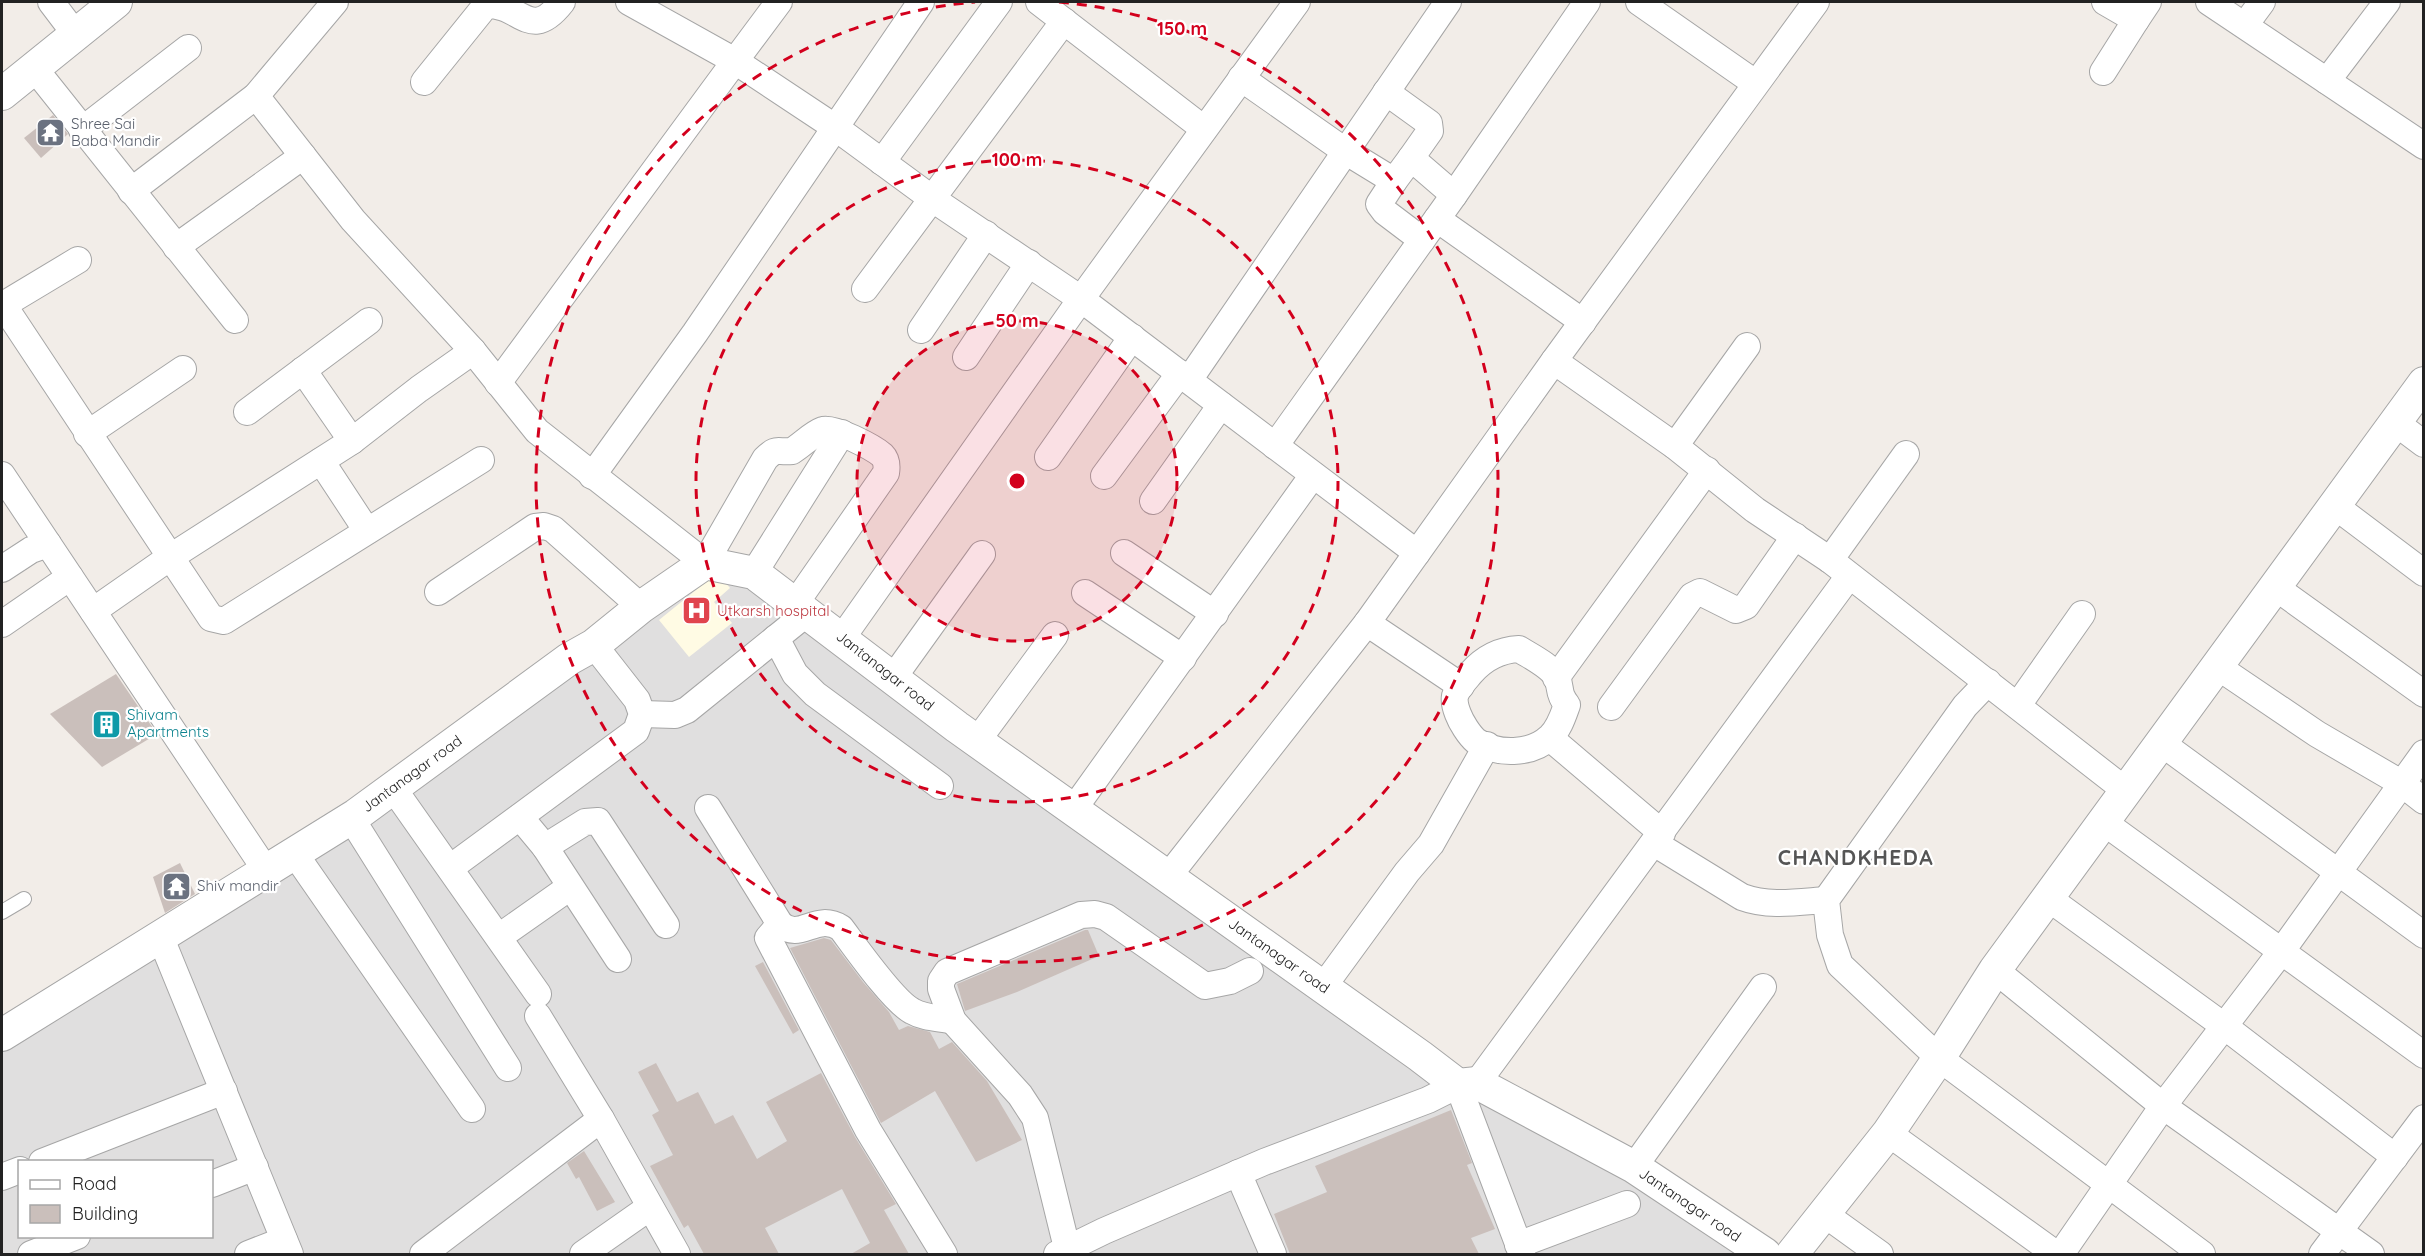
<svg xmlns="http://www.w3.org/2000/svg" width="2425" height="1256" viewBox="0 0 2425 1256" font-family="Quicksand,sans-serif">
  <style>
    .residential { fill: #e0dfdf; fill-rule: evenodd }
    .education { fill: #fffbe4 }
    .building { fill: #cabfbb }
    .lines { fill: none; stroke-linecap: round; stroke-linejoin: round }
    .service-casing { stroke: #a6a6a6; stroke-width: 16 }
    .minor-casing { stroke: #a6a6a6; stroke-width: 28 }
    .tertiary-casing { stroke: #a6a6a6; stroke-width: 34 }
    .service { stroke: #fff; stroke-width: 14 }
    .minor { stroke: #fff; stroke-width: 26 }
    .tertiary { stroke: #fff; stroke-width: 32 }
    .ring { fill: none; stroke: #d3001d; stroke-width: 3; stroke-dasharray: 10 8 }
    .labels { text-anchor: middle; stroke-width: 4.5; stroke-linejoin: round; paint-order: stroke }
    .worship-label { font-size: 15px; fill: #5b616d; stroke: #fff; text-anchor: start }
    .health-label { font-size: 15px; fill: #be3a42; stroke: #fff; text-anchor: start }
    .street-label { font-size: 15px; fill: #222; stroke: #fff }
    .culture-label { font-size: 15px; fill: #0d838f; stroke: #fff; text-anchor: start }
    .district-label { font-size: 21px; font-weight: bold; letter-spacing: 1.5px; fill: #555; stroke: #fff }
    .centre { fill: #d3001d; stroke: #fff; stroke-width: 3 }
    .ring-label { font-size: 18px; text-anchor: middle; font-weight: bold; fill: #d3001d; stroke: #fff; stroke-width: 4.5; stroke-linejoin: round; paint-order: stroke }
  </style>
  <rect width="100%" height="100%" fill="#f2ede8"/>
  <!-- residential -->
  <path class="residential" d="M705 570 750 579 1438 1080 1630 1173 1756 1254H2V1052ZM20 1162H212V1236H20Z"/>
  <!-- education -->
  <path class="education" d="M717 573 730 588 714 602 732 623 689 657 659 620Z"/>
  <!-- building -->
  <g class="building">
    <path d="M53 115 68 134 41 158 24 138Z"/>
    <path d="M116 674 157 734 102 767 50 714Z"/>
    <path d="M180 863 195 894 165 913 153 877Z"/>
    <path d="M1085 930H1088L1099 956 1017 992 965 1011 957 984Z"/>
    <path d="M824 938 831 940 863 982 889 1012 899 1030 908 1026 930 1032 939 1049 952 1042 987 1081 1022 1140 976 1162 935 1091 881 1123 790 948Z"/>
    <path d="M763 962 799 1030 793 1034 755 966Z"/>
    <path d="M656 1063 677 1102 698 1092 715 1124 733 1115 757 1159 787 1141 766 1102 821 1073 855 1137 896 1204 884 1210 909 1254H851L870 1243 842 1189 765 1228 779 1254H704L688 1225 684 1228 650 1166 673 1155 652 1115 659 1111 638 1072Z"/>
    <path d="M1451 1110 1472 1163 1467 1165 1495 1229 1471 1238 1479 1254H1290L1274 1214 1327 1192 1315 1166Z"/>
    <path d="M584 1151 615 1202 597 1211 579 1177 576 1179 567 1163Z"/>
  </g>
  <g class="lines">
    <defs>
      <path id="service" d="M2 912 24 899"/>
      <g id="minor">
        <path d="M51 2 76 35"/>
        <path d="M629 2 735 61 779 2"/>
        <path d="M1039 2 1204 129"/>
        <path d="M1639 2 1755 83"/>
        <path d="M2105 2 2136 20 2148 2"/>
        <path d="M2209 2 2424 146"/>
        <path d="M2245 25 2262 2"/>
        <path d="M35 69 235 320"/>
        <path d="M2103 72 2136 20"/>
        <path d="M1241 78 1345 151 1394 181 1411 158 1454 195"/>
        <path d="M2327 81 2387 2"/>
        <path d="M424 82 486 5C522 4 530 43 562 2"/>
        <path d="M1386 92 1429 123 1430 131 1411 158"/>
        <path d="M256 96 353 220 473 351 537 431 705 563 765 459C778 446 777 453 792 451 802 445 812 434 823 430 833 426 874 448 882 455 887 460 887 467 886 473L795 604"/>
        <path d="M82 130 188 48"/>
        <path d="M882 162 999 2"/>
        <path d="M1394 181 1379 204 1385 212 1422 240"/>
        <path d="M131 191 256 96 335 2"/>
        <path d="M1437 219 1583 322"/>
        <path d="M176 247 303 156"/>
        <path d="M865 289 1064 21"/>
        <path d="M2 303 211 618 224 621 481 460"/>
        <path d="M3 305 78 260"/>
        <path d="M921 330 986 234"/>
        <path d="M966 357 1029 263"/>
        <path d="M1554 361 1675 446 1755 510 1830 560 2125 790"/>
        <path d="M303 370 352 441"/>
        <path d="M1189 380 1448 2"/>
        <path d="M498 383 735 61 836 128 934 200 1081 299 1417 553"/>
        <path d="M247 412 369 321"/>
        <path d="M2396 423 2424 444"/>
        <path d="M87 434 183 369"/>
        <path d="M1275 446 1454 195 1587 2"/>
        <path d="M1675 446 1747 346"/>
        <path d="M1048 457 1132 337"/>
        <path d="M321 461 367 531"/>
        <path d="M2 475 267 872"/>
        <path d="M592 476 695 333 921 2"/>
        <path d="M1104 476 1180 373"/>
        <path d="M1153 501 1221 405"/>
        <path d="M2335 506 2424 573"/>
        <path d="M1124 553 1215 614"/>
        <path d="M1830 560 1906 454"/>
        <path d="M2 569 31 550 48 544"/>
        <path d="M754 573 842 433"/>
        <path d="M2275 587 2424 694"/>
        <path d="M438 592 535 527 544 526 553 529 641 607"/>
        <path d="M1085 593 1183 658"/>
        <path d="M93 611 169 558 352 441 419 389 473 351"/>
        <path d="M1367 623 1461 686"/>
        <path d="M2 624 70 577"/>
        <path d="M776 638 795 674 815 694 940 786"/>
        <path d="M842 638 1081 299 1297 2"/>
        <path d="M1519 649C1530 656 1551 666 1557 678 1562 689 1557 692 1567 705 1563 716 1559 729 1550 737 1531 755 1497 755 1476 741 1469 735 1461 722 1458 714 1456 709 1454 701 1455 696 1457 688 1466 679 1471 673 1484 658 1499 650 1519 649Z"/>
        <path d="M2218 667 2317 734 2401 783 2424 801"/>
        <path d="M893 678 982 554"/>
        <path d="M1556 678 1707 470"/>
        <path d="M1988 682 1965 706 1826 900 1830 935 1840 965 1939 1058 2202 1254"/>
        <path d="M2018 705 2082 614"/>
        <path d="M1611 707 1692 596 1700 592 1736 610 1746 606 1795 536"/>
        <path d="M642 714 675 715 687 710 807 613"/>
        <path d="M1550 738 1662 833"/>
        <path d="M977 741 1055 635"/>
        <path d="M2160 742 2424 935"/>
        <path d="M393 788 538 994"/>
        <path d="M708 808 780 924C801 942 815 912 841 928 856 948 893 1001 912 1011 924 1018 940 1018 953 1021"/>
        <path d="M1073 810 1313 475"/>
        <path d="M520 817 545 847 618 959"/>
        <path d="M351 818 508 1068"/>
        <path d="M2102 821 2424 1055"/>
        <path d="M1654 843 1742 897C1769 907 1798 902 1826 900"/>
        <path d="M545 847 585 822 598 821 666 925"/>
        <path d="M295 854 472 1109"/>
        <path d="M450 868 636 731 642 714 637 700 594 645"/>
        <path d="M1167 878 1367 623 1554 361 1816 2"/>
        <path d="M2048 898 2224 1026 2395 1157"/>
        <path d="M780 924 768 938 868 1130 944 1254"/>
        <path d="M160 936 290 1254"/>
        <path d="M499 937 570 887"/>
        <path d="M1995 970 2163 1106 2371 1254"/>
        <path d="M1323 987 1407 872 1431 844 1487 745"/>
        <path d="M538 1016 601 1119"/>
        <path d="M1477 1083 1849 576"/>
        <path d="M1888 1133 2056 1254"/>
        <path d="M42 1162 224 1091"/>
        <path d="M1634 1167 1763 987"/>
        <path d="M1238 1173 1273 1254"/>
        <path d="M2 1177 20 1170"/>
        <path d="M212 1184 255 1167"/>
        <path d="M1823 1213 1880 1254"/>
        <path d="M1518 1245 1627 1204"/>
        <path d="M1067 1248 1035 1118 1020 1095 953 1021 941 989V981L947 972 1081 915 1095 914 1106 917 1205 986 1230 981 1250 971"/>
        <path d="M31 1254 77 1236"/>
        <path d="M248 1254 284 1240"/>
        <path d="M423 1254 601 1119 677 1254"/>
        <path d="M583 1254 650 1207"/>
        <path d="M1057 1254 1104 1231 1264 1162 1428 1100 1458 1085 1522 1254"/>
        <path d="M2061 1254 2163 1106 2281 952 2424 753"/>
        <path d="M2322 1254 2424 1118"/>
      </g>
      <g id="tertiary">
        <path d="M2 94 116 2"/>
        <path d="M2 1035 356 815 569 659 594 645 641 607 705 563 754 573 957 727 1420 1056 1458 1085 1477 1083 1634 1167 1765 1254"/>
        <path d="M1792 1254 1888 1133 1939 1058 1995 970 2424 383"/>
      </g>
    </defs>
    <!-- service casing -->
    <use href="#service" class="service-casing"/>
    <!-- minor casing -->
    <use href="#minor" class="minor-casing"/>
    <!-- tertiary casing -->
    <use href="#tertiary" class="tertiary-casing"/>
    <!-- service -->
    <use href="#service" class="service"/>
    <!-- minor -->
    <use href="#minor" class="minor"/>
    <!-- tertiary -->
    <use href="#tertiary" class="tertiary"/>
  </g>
  <!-- distance rings -->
  <circle cx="1017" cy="481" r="160" fill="#d3001d" fill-opacity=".12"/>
  <g class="ring">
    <circle cx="1017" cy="481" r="160"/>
    <circle cx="1017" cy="481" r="321"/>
    <path d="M1059 2A481 481 0 1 1 975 2"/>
  </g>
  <!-- icons -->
  <defs>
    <symbol id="temple-square" viewBox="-11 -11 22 22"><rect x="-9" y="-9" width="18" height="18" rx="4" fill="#6b7280" stroke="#fff"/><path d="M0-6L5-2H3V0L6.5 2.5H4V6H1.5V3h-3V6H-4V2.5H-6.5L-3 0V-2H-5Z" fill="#fff"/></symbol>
    <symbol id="hospital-square" viewBox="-11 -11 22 22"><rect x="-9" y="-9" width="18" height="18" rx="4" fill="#e0444e" stroke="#fff"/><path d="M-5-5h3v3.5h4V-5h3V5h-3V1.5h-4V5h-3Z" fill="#fff"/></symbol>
    <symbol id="building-square" viewBox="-11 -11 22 22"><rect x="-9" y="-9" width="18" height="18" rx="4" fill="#0f9aa8" stroke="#fff"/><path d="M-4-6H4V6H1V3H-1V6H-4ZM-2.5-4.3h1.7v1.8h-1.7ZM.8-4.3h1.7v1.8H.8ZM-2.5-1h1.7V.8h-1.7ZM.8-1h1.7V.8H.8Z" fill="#fff"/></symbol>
  </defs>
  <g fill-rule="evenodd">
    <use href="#temple-square" x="34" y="116" width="33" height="33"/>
    <use href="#hospital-square" x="680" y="594" width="33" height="33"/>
    <use href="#building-square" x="90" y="708" width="33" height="33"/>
    <use href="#temple-square" x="160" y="870" width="33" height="33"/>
  </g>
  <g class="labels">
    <!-- worship labels -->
    <g class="worship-label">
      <text x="71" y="129">Shree Sai<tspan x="71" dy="17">Baba Mandir</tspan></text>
      <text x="197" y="891">Shiv mandir</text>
    </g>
    <!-- health labels -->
    <g class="health-label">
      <text x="717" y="616">Utkarsh hospital</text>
    </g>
    <!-- street labels -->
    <g class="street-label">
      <text transform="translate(885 671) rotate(38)" y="5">Jantanagar road</text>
      <text transform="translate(412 774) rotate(-36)" y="5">Jantanagar road</text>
      <text transform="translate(1279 956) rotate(35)" y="5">Jantanagar road</text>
      <text transform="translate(1690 1205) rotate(34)" y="5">Jantanagar road</text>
    </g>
    <!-- culture labels -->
    <g class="culture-label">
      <text x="127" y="720">Shivam<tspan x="127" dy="17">Apartments</tspan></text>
    </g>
    <!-- district labels -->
    <g class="district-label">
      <text x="1856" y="865">CHANDKHEDA</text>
    </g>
  </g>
  <circle cx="1017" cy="481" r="9" class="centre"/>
  <g class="ring-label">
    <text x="1182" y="35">150 m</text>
    <text x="1017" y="166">100 m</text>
    <text x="1017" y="327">50 m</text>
  </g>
  <!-- border -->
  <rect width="2425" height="1256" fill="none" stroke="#222222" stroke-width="6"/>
  <!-- legend -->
  <rect x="18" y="1160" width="195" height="78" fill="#ffffff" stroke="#a7a7a7" stroke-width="1.5"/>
  <rect x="30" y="1180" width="30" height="9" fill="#ffffff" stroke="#a7a7a7" stroke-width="1.5"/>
  <text x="72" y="1190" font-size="18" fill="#222222">Road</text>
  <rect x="30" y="1205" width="30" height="18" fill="#cabfbb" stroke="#a7a7a7" stroke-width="1.5"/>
  <text x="72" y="1220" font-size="18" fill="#222222">Building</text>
</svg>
